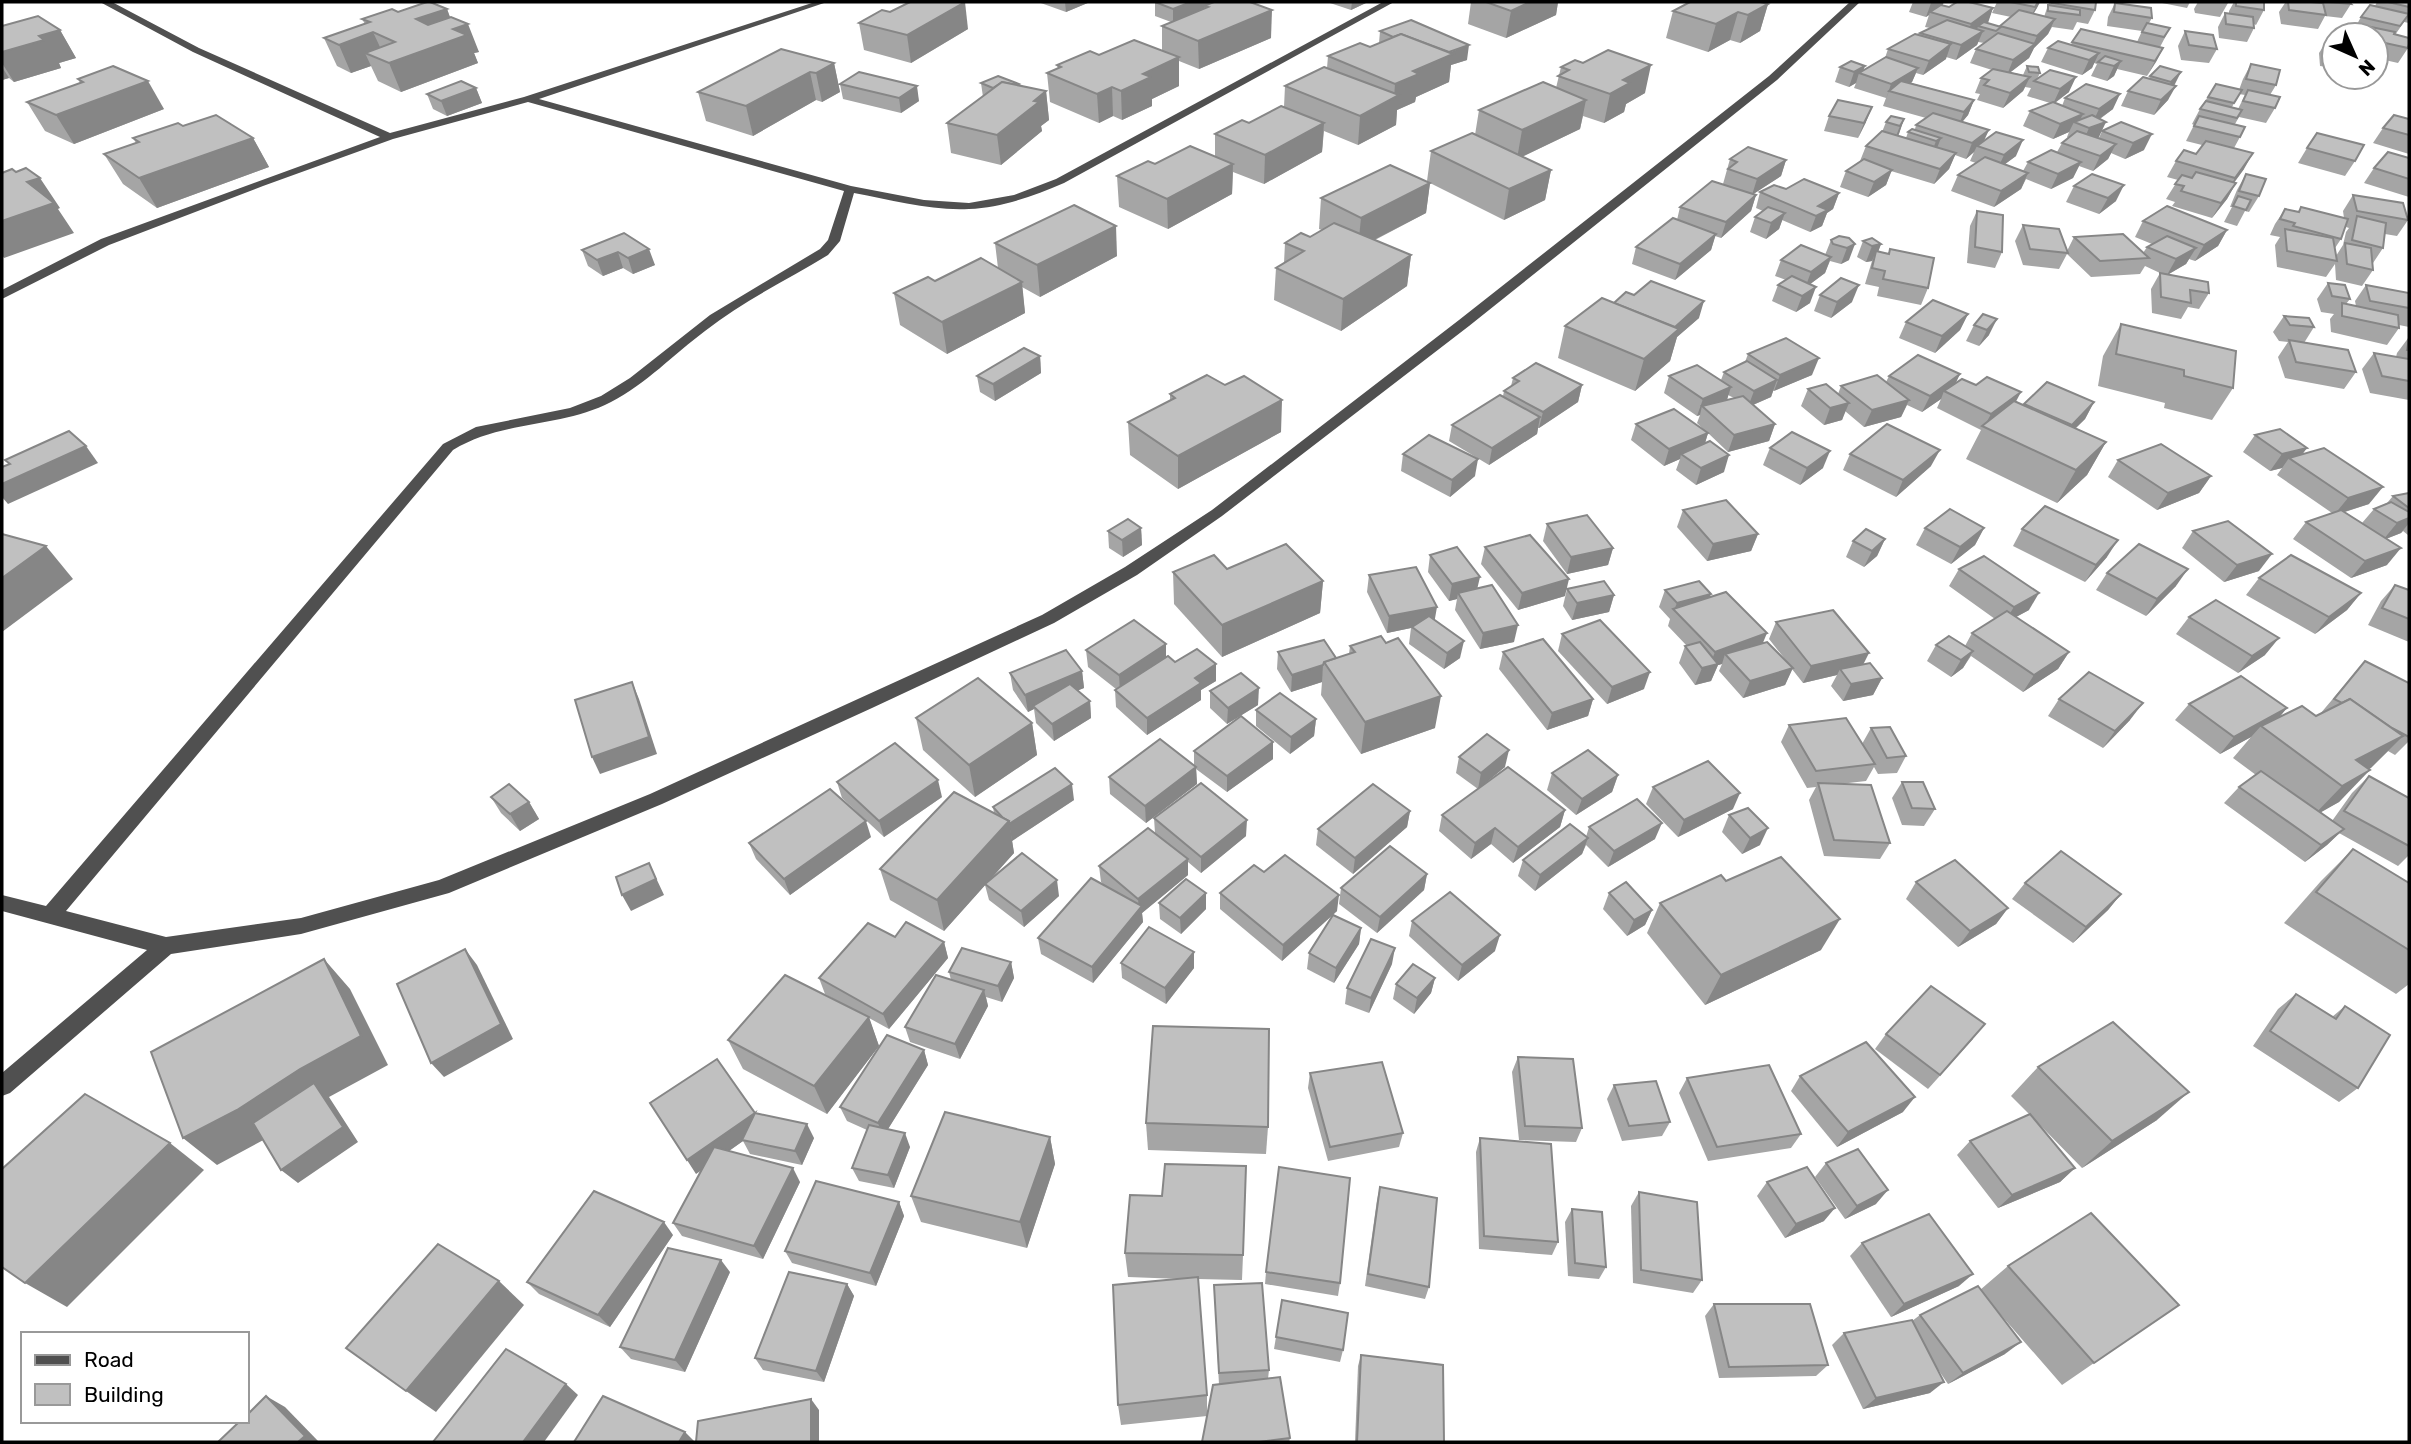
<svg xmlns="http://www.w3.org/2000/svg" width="2411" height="1444" viewBox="0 0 2411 1444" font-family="Rubik,sans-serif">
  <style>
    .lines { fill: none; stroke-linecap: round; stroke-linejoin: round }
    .minor { fill: #505050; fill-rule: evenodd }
    .wall { fill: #a5a5a5; fill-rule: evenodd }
    .shaded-wall { fill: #868686 }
    .building { fill: #c0c0c0; stroke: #868686; stroke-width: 2 }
  </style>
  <rect width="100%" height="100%" fill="#fff"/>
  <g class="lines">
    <!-- minor -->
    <path class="minor" d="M100 2H112L199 48 390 133 524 97 815 2H827L539 99 851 186 924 200 969 203 1014 195 1056 179 1383 2H1394L1064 183C1033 196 1002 208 969 209 931 211 892 200 854 193L840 241 828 255C787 280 743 301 705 331 674 354 646 384 611 402 561 428 502 420 453 450L66 911 166 937 301 918 439 880 650 794 1042 615 1125 567 1212 510 1459 320 1769 76 1850 2H1860L1777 80 1469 326 1222 516 1137 575 1054 623 872 708 662 804 449 893 301 934 171 954 10 1093 2 1096V1073L147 950 2 911V895L46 906 443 444 476 427 570 408 601 396 630 378 710 315 820 249 828 240 844 191 528 102 393 139 263 186 109 245 2 299V290L101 239 380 137 193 52Z"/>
  </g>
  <!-- wall -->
  <g class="wall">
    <path d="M1038 2H1090L1066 12Z"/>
    <path d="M1155 2H1250L1271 38 1199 69 1179 61V86L1152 99V106L1122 120 1113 116 1099 123 1050 102 1047 73 1058 69 1057 65 1099 55 1162 51V26L1171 22 1155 16Z"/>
    <path d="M1327 2H1368L1351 10Z"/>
    <path d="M1471 2H1558L1556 15 1506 38 1468 24Z"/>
    <path d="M1913 2H1944L1942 5 1949 7 1993 8 1987 23 2000 27 2011 17 1992 13 1997 2H2040L2033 14 2044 17 2049 2H2096L2095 10 2088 24 2077 22 2073 30 2052 27 2048 34 2034 48 2029 58 2010 72 2023 75 2027 66 2040 73 2037 79 2069 92 2055 103 2062 106 2065 98 2113 109 2100 119 2099 137 2097 138H2099L2102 131 2121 122 2144 150 2125 159 2111 153 2108 159 2093 171 2079 166 2073 178 2051 189 2026 179 2021 189 1994 207 1951 191 1958 175 1976 163 1970 161 1974 152 1966 159 1955 155 1949 169 1934 184 1891 171 1886 185 1868 197 1840 187 1846 171 1860 161 1866 146 1882 132 1886 122 1904 119 1898 136 1906 138 1908 132 1915 129 1916 125 1926 118 1883 106 1886 98 1854 88 1856 83 1849 87 1835 82 1840 67 1864 71 1885 58 1888 49 1919 35 1920 33 1930 28 1925 27 1929 15 1926 17 1909 12ZM1978 42 1984 43 1976 49 1970 63 1992 70 1981 78 1975 93 1980 94 1977 100 2003 108 2023 91 2025 87 2031 88 2027 96 2050 103 2030 111 2023 126 2053 139 2069 132 2067 137 2068 138 2062 143 2057 152 2028 162 2023 171 2005 164 2016 156 1984 140 1962 122 1968 115 1974 100 1911 83 1912 82 1916 73 1923 75 1946 59V57L1956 60 1977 45Z"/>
    <path d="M2157 2H2190L2187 8Z"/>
    <path d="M2198 2H2227L2228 3 2220 17 2195 13 2194 9Z"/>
    <path d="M2234 2H2264V10L2256 25 2254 24V28L2247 42 2219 38 2218 27 2225 13H2229V11Z"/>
    <path d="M2278 2H2349L2351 4 2342 18 2325 16 2318 29 2281 24 2279 12 2285 3Z"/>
    <path d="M2377 2H2409V23L2404 22 2395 35 2408 48 2398 63 2376 58V35H2351L2361 17 2375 6Z"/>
    <path d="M2115 3 2152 18 2149 23 2170 28 2160 47 2163 48 2147 76 2117 69 2114 76 2107 81 2091 76 2097 64 2094 63 2092 68 2082 75 2041 62 2048 48 2071 45 2072 42H2137L2142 31 2107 26 2108 17Z"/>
    <path d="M1768 4 1760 31 1740 43 1730 40 1708 52 1666 38 1673 11Z"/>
    <path d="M447 9 450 17 479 52 474 53 478 63 401 92 378 81 371 66 351 73 337 66 324 38 365 24 362 19 398 12Z"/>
    <path d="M859 23 968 29 911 63 864 50Z"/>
    <path d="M2 26 60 30 76 58 59 63 61 68 14 82 9 78 2 80Z"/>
    <path d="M1380 31 1467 60 1451 65 1449 82 1416 97 1415 102 1397 110 1396 125 1358 145 1324 131 1322 152 1264 184 1233 172 1232 194 1168 229 1119 207 1117 176 1155 164 1215 156V134L1249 123 1284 107 1285 86 1327 68 1328 56 1370 47 1379 43Z"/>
    <path d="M2185 31 2217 49 2209 63 2181 60 2178 46Z"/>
    <path d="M2328 39 2334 40V68L2320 66 2319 53Z"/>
    <path d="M834 63 840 92 822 102 816 100 753 136 706 121 698 92Z"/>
    <path d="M2251 64 2276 85 2270 95 2275 108 2266 123 2239 117 2235 124 2240 137 2234 148 2244 169 2234 183H2236L2227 199 2212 218 2172 206 2175 202 2166 199 2178 180 2167 177 2176 161 2196 154 2202 145 2186 141 2194 125 2192 124 2200 109 2216 84 2239 90 2243 79ZM2239 94 2245 95 2238 109 2232 107Z"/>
    <path d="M2160 66 2174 85 2168 100 2154 115 2121 106 2128 91 2149 78Z"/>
    <path d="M1561 67 1645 93 1626 104 1624 112 1604 123 1583 116 1580 129 1522 157 1551 170 1545 200 1504 220 1430 183 1426 213 1375 240 1411 255 1407 286 1341 331 1274 300 1276 268 1284 263 1285 243 1310 237 1322 230 1319 229 1321 198 1427 181 1431 151 1475 135 1479 110 1556 88Z"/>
    <path d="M78 79 164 109 74 144 45 131 27 102 80 83Z"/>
    <path d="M981 83 1019 85 1046 91 1049 120 1041 126 1042 131 1001 165 951 153 947 123 983 97Z"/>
    <path d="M840 84 919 101 901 113 843 99Z"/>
    <path d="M476 88 482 103 447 116 433 109 427 94Z"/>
    <path d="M1829 116 1866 122 1858 138 1824 131Z"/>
    <path d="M2409 119V154L2373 143 2383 128Z"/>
    <path d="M183 126 253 138 269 167 157 208 123 184 104 154 136 143 133 138Z"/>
    <path d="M2307 148 2355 161 2345 176 2298 163Z"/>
    <path d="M2409 158V197L2364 183 2374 168Z"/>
    <path d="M1730 159 1786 160 1781 176 1753 194 1756 195 1751 211 1721 238 1715 236 1711 250 1675 280 1632 264 1636 247 1677 220 1680 207 1723 184Z"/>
    <path d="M2246 174 2259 196 2249 212 2245 211 2237 226 2224 222 2232 207H2230L2237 190Z"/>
    <path d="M2074 186 2116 201 2099 214 2066 202Z"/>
    <path d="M1786 189 1839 193 1833 209 1827 213 1822 226 1810 232 1782 220 1779 229 1766 239 1750 232 1755 217 1763 211 1756 208 1760 192Z"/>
    <path d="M2353 195 2408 220 2397 236 2385 234 2383 248 2373 263V270L2362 286 2336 280 2335 264 2326 277 2277 267 2275 245 2280 237 2270 235 2275 224 2285 209 2298 212 2301 207 2344 218 2343 211ZM2346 225V227L2349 228 2346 232 2343 245 2336 256 2335 248 2341 239Z"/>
    <path d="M1977 211 2002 252 1995 268 1967 263 1970 226Z"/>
    <path d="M2143 221 2227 230 2218 246 2195 261 2189 259 2186 264 2169 274 2209 293 2199 309 2188 307 2181 319 2152 313 2151 289 2160 273 2145 266 2140 274 2091 277 2067 254 2059 269 2023 265 2015 241 2023 225 2067 251 2074 237 2143 253 2147 247 2152 244 2135 237Z"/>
    <path d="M624 233 655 265 633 274 623 268 603 276 588 266 582 250Z"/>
    <path d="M1849 238V260L1841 264 1830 261 1825 273 1810 284V303L1796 312 1772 301 1778 285 1786 280 1775 276 1781 260 1825 255 1831 240Z"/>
    <path d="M1863 241 1881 244 1878 252 1928 288 1921 305 1877 296 1879 287 1865 284 1872 261 1866 262 1857 257Z"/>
    <path d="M995 243 1117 256 1040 297 1022 287 1025 313 947 354 900 325 894 293 935 281 998 268Z"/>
    <path d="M2328 283 2350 299 2346 304 2356 306 2355 301 2366 285 2409 293V327L2399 325V328L2387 345 2331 332 2330 319 2334 314 2321 312 2317 299Z"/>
    <path d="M1820 295 1852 302 1831 318 1814 311Z"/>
    <path d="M1614 303 1699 318 1677 337 1670 361 1635 391 1558 358 1565 326Z"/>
    <path d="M1968 314 1960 330 1935 353 1899 338 1906 322Z"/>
    <path d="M1983 314 1989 335 1979 346 1966 341 1974 325Z"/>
    <path d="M2284 316 2314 327 2304 343 2356 372 2344 389 2285 378 2278 357 2288 342 2279 341 2273 332Z"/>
    <path d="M2121 324 2233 388 2212 420 2164 408 2165 403 2098 386 2103 356Z"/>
    <path d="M2409 337V400L2370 393 2362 369 2374 353 2396 357 2397 353Z"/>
    <path d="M1748 354 1812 375 1773 391 1771 397 1753 405 1775 424 1769 441 1728 452 1708 433 1705 443 1724 472 1696 485 1676 470 1680 459 1664 466 1631 440 1636 424 1707 433 1697 423 1700 415 1697 416 1664 393 1669 376 1721 380 1724 372 1745 362ZM1728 395 1734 398 1727 400Z"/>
    <path d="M1040 356 1041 373 995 401 980 392 977 376Z"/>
    <path d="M1960 374 1955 383 2016 401 2023 405 2094 402 2085 419 2076 428 2106 442 2087 475 2057 503 1966 459 1981 430 1937 408 1941 399 1922 412 1907 405 1901 417 1864 427 1845 411 1842 420 1824 425 1801 406 1808 389 1838 394 1841 386 1886 382 1889 376Z"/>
    <path d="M1513 378 1582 385 1578 402 1539 428H1538L1537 434 1489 465 1449 441 1452 425 1503 396 1504 391 1511 386Z"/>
    <path d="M1170 394 1281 432 1178 489 1130 455 1128 422 1170 401Z"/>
    <path d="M2255 435 2302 454 2369 504 2345 512 2362 523 2374 509 2387 503 2393 496 2409 493V535H2408L2403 531 2401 533 2386 539 2387 565 2351 578 2293 539 2306 522 2332 513 2277 475 2282 468 2270 471 2243 452Z"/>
    <path d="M1770 448 1823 468 1800 485 1763 465Z"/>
    <path d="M1403 454 1475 476 1450 497 1401 471Z"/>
    <path d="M1850 454 1931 466 1896 497 1843 470Z"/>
    <path d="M2118 460 2211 476 2199 493 2157 510 2108 477Z"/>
    <path d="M1683 510 1758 534 1751 551 1707 561 1677 527Z"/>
    <path d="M1547 524 1613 548 1608 565 1567 574 1543 541Z"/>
    <path d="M1141 528 1142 545 1123 557 1109 548 1108 531Z"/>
    <path d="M1925 528H1984L1975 545 1951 564 1916 545Z"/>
    <path d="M2022 529 2107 557 2085 582 2013 546Z"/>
    <path d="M2193 531 2259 571 2224 582 2182 548Z"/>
    <path d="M1885 539 1877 556 1864 567 1846 557 1853 541Z"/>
    <path d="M1485 547 1565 596 1518 610 1481 564Z"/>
    <path d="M1430 555 1478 588 1514 642 1480 649 1455 610 1457 599 1449 601 1428 572Z"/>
    <path d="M1227 569 1323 581 1320 613 1222 657 1174 604 1173 572Z"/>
    <path d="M1959 569 2029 610 2016 617 2069 652 2058 669 2023 692 1971 656 1963 668 1951 677 1927 661 1936 645 1965 646 1972 633 1995 619 1949 586Z"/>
    <path d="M2107 573 2176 586 2146 616 2096 590Z"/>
    <path d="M1369 575 1460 658 1444 669 1409 644 1411 628 1387 633 1367 592Z"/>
    <path d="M2259 578 2361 593 2347 610 2315 634 2246 595Z"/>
    <path d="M2395 585 2409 590V642L2368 625 2381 601Z"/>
    <path d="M1567 589 1614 595 1609 612 1572 620 1563 606Z"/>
    <path d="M1665 590 1710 597 1788 663 1769 639 1776 622 1863 664 1882 678 1873 695 1843 701 1831 686 1837 675 1803 683 1792 669 1785 685 1743 698 1719 671 1722 664 1718 665 1711 681 1695 685 1679 663 1685 646H1687L1668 626 1670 619 1659 607Z"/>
    <path d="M2189 617 2265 655 2238 673 2176 634Z"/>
    <path d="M1562 634 1644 689 1607 704 1558 651Z"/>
    <path d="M1166 644V658L1175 662 1216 664V681L1201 690V700L1147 735 1116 707 1115 690 1116 689 1088 667 1086 650Z"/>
    <path d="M1350 646 1435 728 1361 754 1321 695 1322 682 1291 692 1277 669 1278 652 1336 658 1349 654Z"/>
    <path d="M1503 652 1593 699 1588 716 1547 730 1499 669Z"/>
    <path d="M2365 661 2409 683V741L2395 755 2388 751 2369 769 2339 802 2320 812 2332 821 2352 793 2369 776 2409 798V855L2398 866 2339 833 2327 845 2305 862 2224 803 2239 787 2256 775 2233 758 2251 737 2220 754 2175 720 2189 704 2281 716H2316L2320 714Z"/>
    <path d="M1082 671 1084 688 1078 690 1090 701 1091 718 1054 741 1036 723 1034 709 1028 712 1013 690 1010 673Z"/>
    <path d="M1210 691 1258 705 1227 724 1210 708Z"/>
    <path d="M2059 699 2130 720 2103 748 2048 716Z"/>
    <path d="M1256 710 1316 719 1314 736 1290 754 1256 726Z"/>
    <path d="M916 718 1032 723 1037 755 975 797 923 750Z"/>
    <path d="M1789 725 1862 744 1871 728 1906 756 1897 773 1878 774 1874 767 1866 781 1840 784 1890 843 1880 859 1824 856 1809 800 1816 787 1807 788 1781 742Z"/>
    <path d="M1194 751 1273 759 1227 792 1196 769 1197 784 1146 823 1110 794 1109 777 1194 765Z"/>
    <path d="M1459 757 1505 767 1478 789 1456 773Z"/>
    <path d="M1552 773 1618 775 1612 792 1576 815 1547 790Z"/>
    <path d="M837 782 942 797 884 837 842 798Z"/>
    <path d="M1902 782 1935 809 1924 826 1902 825 1892 798Z"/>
    <path d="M1653 787 1733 809 1678 837 1646 804Z"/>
    <path d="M491 797 529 802 539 819 520 831 501 813Z"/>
    <path d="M1074 800 1012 841 1014 853 988 882 1059 896 1024 927 989 900 985 885 944 931 890 900 880 869 994 813 993 807Z"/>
    <path d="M1565 810 1560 827 1513 863 1491 844 1471 859 1439 831 1442 815Z"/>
    <path d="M1410 811 1407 827 1353 874 1316 845 1318 829Z"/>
    <path d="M1729 815 1760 845 1742 854 1722 832Z"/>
    <path d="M1154 818 1246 836 1201 873 1188 862V875L1142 913 1143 922 1093 983 1041 954 1038 938 1104 885 1101 882 1099 866 1155 833Z"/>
    <path d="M1589 827 1655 839 1608 867 1586 845 1582 854 1535 891 1518 876 1523 860 1586 837Z"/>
    <path d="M871 837 790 895 756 859 749 843Z"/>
    <path d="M2353 849 2409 883V984L2396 994 2284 923 2321 881Z"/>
    <path d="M1264 872 1337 911 1282 961 1220 909V893Z"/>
    <path d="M1427 874 1424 890 1377 933 1339 904 1341 888Z"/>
    <path d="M1916 882 2008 908 1996 924 1958 947 1906 899Z"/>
    <path d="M2025 883 2121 894 2108 910 2073 943 2012 899Z"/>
    <path d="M1206 893V909L1181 934 1160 919 1159 903Z"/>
    <path d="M1609 893 1652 910 1645 925 1627 936 1603 909Z"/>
    <path d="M1660 903 1821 950 1705 1005 1647 933Z"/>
    <path d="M1412 921 1495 951 1458 981 1409 936Z"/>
    <path d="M1361 928 1359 944 1334 983 1307 969 1309 953Z"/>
    <path d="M895 937 944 942 948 958 889 1029 869 1018 879 1046 827 1114 743 1069 728 1040 848 1007 825 994 819 978Z"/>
    <path d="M1194 952V968L1166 1004 1122 978 1121 963Z"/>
    <path d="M1011 962 1014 978 1002 1002 986 997 988 1006 960 1059 910 1042 905 1027 951 980 949 972Z"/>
    <path d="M1392 964 1369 1013 1345 1004 1347 988Z"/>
    <path d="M1435 978 1431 993 1414 1014 1393 999 1396 984Z"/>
    <path d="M2296 994 2332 1017 2345 1006 2358 1088 2339 1102 2253 1046 2278 1009Z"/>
    <path d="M1886 1034 1973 1039 1928 1089 1875 1049Z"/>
    <path d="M924 1050 928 1065 888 1129 910 1147 894 1188 859 1181 852 1168 867 1130 847 1121 840 1107Z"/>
    <path d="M1518 1057 1582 1128 1576 1142 1519 1140 1512 1072Z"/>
    <path d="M2038 1067 2157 1120 2082 1168 2037 1122 2075 1168 2060 1182 1998 1208 1957 1155 1970 1141 2030 1115 2011 1096Z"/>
    <path d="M1310 1073 1403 1133 1399 1147 1328 1161 1308 1088Z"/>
    <path d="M1800 1076 1903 1112 1837 1147 1791 1091Z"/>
    <path d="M1687 1078 1801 1134 1791 1148 1708 1161 1679 1093Z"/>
    <path d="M1614 1085 1670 1122 1662 1136 1622 1141 1607 1099Z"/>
    <path d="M755 1113 814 1138 802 1165 750 1154 743 1141 729 1151 800 1182 763 1259 682 1236 673 1223 701 1170 696 1174Z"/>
    <path d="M1146 1123 1268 1127 1266 1154 1148 1150Z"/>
    <path d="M1050 1137 1055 1164 1027 1248 921 1222 911 1196Z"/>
    <path d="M1480 1138 1558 1242 1552 1255 1479 1249 1476 1152Z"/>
    <path d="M1826 1163 1876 1204 1845 1219 1815 1177Z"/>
    <path d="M1767 1182 1824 1221 1785 1238 1757 1196Z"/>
    <path d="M1380 1187 1429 1287 1425 1299 1365 1286 1377 1200Z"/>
    <path d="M1639 1192 1702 1280 1693 1293 1633 1283 1631 1206Z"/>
    <path d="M899 1202 904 1216 876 1286 792 1263 785 1251Z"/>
    <path d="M1572 1209 1606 1267 1599 1279 1568 1276 1565 1222Z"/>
    <path d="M673 1235 610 1327 539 1294 527 1282Z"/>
    <path d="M1862 1243 1959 1286 1891 1317 1850 1256Z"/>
    <path d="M1125 1253 1243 1255 1242 1280 1198 1279 1207 1395V1415L1219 1385 1214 1285 1269 1370 1268 1379 1290 1438 1289 1442H1202L1207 1416 1121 1425 1118 1405 1181 1279 1128 1277Z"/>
    <path d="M2008 1266 2094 1363 2062 1385 1994 1307 2005 1354 1948 1384 1937 1368 1930 1393 1863 1409 1832 1345 1844 1333 1912 1321 1920 1315 1980 1290Z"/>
    <path d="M730 1272 685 1372 631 1359 620 1347Z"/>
    <path d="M1266 1272 1340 1283 1338 1296 1265 1284Z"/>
    <path d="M847 1284 854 1296 824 1382 763 1370 755 1358Z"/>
    <path d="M1714 1304 1828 1365 1816 1376 1719 1378 1705 1316Z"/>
    <path d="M1276 1337 1343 1350 1340 1362 1274 1349Z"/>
    <path d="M1361 1355 1444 1442H1355L1358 1366Z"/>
  </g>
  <!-- shaded-wall -->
  <g class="shaded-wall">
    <path d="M965 2 968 29 911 63 907 35Z"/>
    <path d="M1065 2H1090L1066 12Z"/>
    <path d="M1191 2H1217L1208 7 1204 6V11L1173 23V9Z"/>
    <path d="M1352 2H1368L1351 10Z"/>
    <path d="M1530 2H1558L1556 15 1506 38 1511 11Z"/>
    <path d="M1933 2H1944L1941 8 1930 12 1929 15 1926 17 1931 3Z"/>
    <path d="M2038 2H2040L2037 8 2029 21Z"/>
    <path d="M1768 4 1760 31 1740 43 1748 15Z"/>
    <path d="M1993 8 1988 23 1982 27 1978 26 1977 30 1965 38 1971 24Z"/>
    <path d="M447 9 454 29 468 24 479 52 474 53 478 63 401 92 389 63 416 19Z"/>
    <path d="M1272 10 1271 38 1199 69 1198 41Z"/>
    <path d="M1738 12 1730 40 1708 52 1716 24Z"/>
    <path d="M2055 19 2048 34 2034 48 2029 58 2007 75 2013 60 2033 45 2037 36Z"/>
    <path d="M60 30 76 58 59 63 61 68 14 82 2 63V52L39 36Z"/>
    <path d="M1983 31 1977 45 1956 60 1961 45Z"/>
    <path d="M373 32 386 60 365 53 371 66 351 73 339 45Z"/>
    <path d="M1951 44 1946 59 1923 75 1929 61Z"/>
    <path d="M1469 45 1467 60 1451 65 1449 82 1416 97 1415 102 1397 110 1396 125 1358 145 1360 116 1394 98 1395 84 1437 57Z"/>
    <path d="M2163 48 2156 62 2147 76 2155 61Z"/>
    <path d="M2099 53 2092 68 2082 75 2089 60Z"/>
    <path d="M1179 57V86L1152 99V106L1122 120 1121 91 1143 74Z"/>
    <path d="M2121 61 2114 76 2107 81 2114 66Z"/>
    <path d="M834 63 840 92 822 102 816 73Z"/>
    <path d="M1651 65 1645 93 1626 104 1624 112 1604 123 1610 94 1623 80Z"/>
    <path d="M1865 66 1862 74 1859 73 1856 83 1849 87 1854 72Z"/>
    <path d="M2 67 9 78 2 80Z"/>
    <path d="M1918 68 1912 82 1895 93 1889 91 1886 99 1891 84Z"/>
    <path d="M810 72 816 100 753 136 746 106Z"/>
    <path d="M2181 72 2174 86 2163 97 2171 82Z"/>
    <path d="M2030 77 2023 91 2003 108 2010 93Z"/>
    <path d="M2076 77 2069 92 2053 104 2060 89Z"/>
    <path d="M148 81 164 109 74 144 56 115Z"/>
    <path d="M917 86 919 101 901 113 899 98Z"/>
    <path d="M2176 86 2168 100 2154 115 2161 100Z"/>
    <path d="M1112 87 1113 116 1099 123 1097 94Z"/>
    <path d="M476 88 482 103 447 116 441 101Z"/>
    <path d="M1046 91 1049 120 1041 126 1042 131 1001 165 997 135 1034 101Z"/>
    <path d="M2120 94 2113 109 2092 124 2099 109Z"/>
    <path d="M1586 100 1580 129 1517 159 1522 130Z"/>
    <path d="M1974 100 1968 115 1958 127 1964 112Z"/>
    <path d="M1872 107 1866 122 1858 138 1864 123Z"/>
    <path d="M2083 114 2078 124 2074 122 2069 132 2053 139 2060 124Z"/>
    <path d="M1904 119 1899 134 1894 141 1900 126Z"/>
    <path d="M2106 122 2099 137 2082 144 2089 128Z"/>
    <path d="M1324 123 1322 152 1264 184 1265 155Z"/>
    <path d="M1989 130 1982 145 1977 146 1974 152 1966 159 1972 143Z"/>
    <path d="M2152 134 2144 150 2125 159 2133 143Z"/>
    <path d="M253 138 269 167 157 208 139 178Z"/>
    <path d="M1941 138 1935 153 1930 157 1936 141Z"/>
    <path d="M2023 140 2016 156 1997 170 2004 155Z"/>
    <path d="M2116 144 2108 159 2093 171 2100 156Z"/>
    <path d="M1956 153 1949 169 1934 184 1940 169Z"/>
    <path d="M2253 153 2244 169 2226 193 2235 178Z"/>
    <path d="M1786 160 1781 176 1752 195 1757 179Z"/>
    <path d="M2081 162 2073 178 2051 189 2058 174Z"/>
    <path d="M1233 164 1232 194 1168 229 1167 199Z"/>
    <path d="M1551 170 1545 200 1504 220 1509 189Z"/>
    <path d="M1892 170 1886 185 1868 197 1874 182Z"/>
    <path d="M2028 173 2021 189 1994 207 2001 191Z"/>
    <path d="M40 178 60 208 58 209 74 233 4 258 2 255V221L27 182Z"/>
    <path d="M1430 183 1426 213 1358 248 1361 218Z"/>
    <path d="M2236 183 2227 199 2212 218 2221 203Z"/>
    <path d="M2124 185 2116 201 2099 214 2108 198Z"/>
    <path d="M1839 193 1833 209 1827 213 1822 226 1810 232 1816 216 1818 206Z"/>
    <path d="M1756 195 1751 211 1721 238 1726 222Z"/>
    <path d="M1785 213 1779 229 1766 239 1771 223Z"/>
    <path d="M1116 226 1117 256 1040 297 1037 265Z"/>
    <path d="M2227 230 2218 246 2195 261 2204 245Z"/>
    <path d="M1716 234 1711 250 1675 280 1680 264Z"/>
    <path d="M1855 244 1849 260 1841 264 1847 248Z"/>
    <path d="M1881 244 1875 260 1876 251 1872 261 1866 262 1872 246Z"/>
    <path d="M2196 248 2186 264 2167 275 2176 259Z"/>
    <path d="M649 249 655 265 633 274 628 258Z"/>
    <path d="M618 252 623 268 603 276 597 260Z"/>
    <path d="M1411 255 1407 286 1341 331 1343 299Z"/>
    <path d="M1831 257 1825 273 1805 288 1811 272Z"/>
    <path d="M1022 282 1025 313 947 354 942 322Z"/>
    <path d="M1859 285 1852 302 1831 318 1837 302Z"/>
    <path d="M1816 287 1810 303 1796 312 1802 296Z"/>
    <path d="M1704 301 1699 318 1677 337 1670 361 1635 391 1644 359 1670 331Z"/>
    <path d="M1968 314 1960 330 1935 353 1942 336Z"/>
    <path d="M1997 319 1989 335 1979 346 1987 330Z"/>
    <path d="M1040 356 1041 373 995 401 993 384Z"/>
    <path d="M1819 358 1812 375 1774 391 1780 375Z"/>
    <path d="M1960 374 1952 391H1944L1941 399 1922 412 1930 396Z"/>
    <path d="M1777 380 1771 397 1748 407 1754 391Z"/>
    <path d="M1582 385 1578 402 1539 428 1543 412Z"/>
    <path d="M1731 387 1726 403 1702 406 1700 415 1697 416 1703 399Z"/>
    <path d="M2021 392 2012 409 1984 427 1991 414Z"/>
    <path d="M1282 400 1281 432 1178 489V456Z"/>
    <path d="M1909 400 1901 417 1864 427 1872 410Z"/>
    <path d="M2094 402 2085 419 2062 441 2072 425Z"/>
    <path d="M1849 403 1842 420 1824 425 1830 408Z"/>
    <path d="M1540 417 1537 434 1489 465 1492 448Z"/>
    <path d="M1775 424 1769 441 1728 452 1734 435Z"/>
    <path d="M1708 433 1703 450 1681 454 1680 459 1664 466 1669 449Z"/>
    <path d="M2106 442 2087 475 2057 503 2076 470Z"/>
    <path d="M86 446 98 463 8 504 2 497V484Z"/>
    <path d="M2307 448 2296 463 2289 458 2282 468 2270 471 2282 454Z"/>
    <path d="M1940 450 1931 466 1896 497 1903 480Z"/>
    <path d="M1830 451 1823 468 1800 485 1807 468Z"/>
    <path d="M1729 455 1724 472 1696 485 1701 468Z"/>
    <path d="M1478 459 1475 476 1450 497 1452 480Z"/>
    <path d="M2211 476 2199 493 2157 510 2168 493Z"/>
    <path d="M2383 487 2369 504 2334 515 2348 498Z"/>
    <path d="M2409 518V523L2401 533 2383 540 2397 523Z"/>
    <path d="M1141 528 1142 545 1123 557 1122 540Z"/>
    <path d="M1984 528 1975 545 1951 564 1960 547Z"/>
    <path d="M1758 534 1751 551 1707 561 1713 544Z"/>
    <path d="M1885 539 1877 556 1864 567 1872 551Z"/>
    <path d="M2118 540 2107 557 2085 582 2096 565Z"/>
    <path d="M46 546 73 579 2 632V578Z"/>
    <path d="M1613 548 1608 565 1567 574 1571 557Z"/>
    <path d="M2401 548 2387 565 2351 578 2365 561Z"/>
    <path d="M2272 554 2259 571 2224 582 2237 565Z"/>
    <path d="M2188 569 2176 586 2146 616 2157 599Z"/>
    <path d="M1480 577 1476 594 1458 593 1457 599 1449 601 1452 584Z"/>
    <path d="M1569 579 1565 596 1518 610 1522 593Z"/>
    <path d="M1323 581 1320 613 1222 657V625Z"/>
    <path d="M2039 593 2029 610 2003 624 2014 607Z"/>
    <path d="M2361 593 2347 610 2315 634 2329 617Z"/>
    <path d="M1711 594 1705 611 1674 610 1677 603Z"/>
    <path d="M1614 595 1609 612 1572 620 1577 603Z"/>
    <path d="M1437 607 1434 624 1412 627 1411 628 1387 633 1389 616Z"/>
    <path d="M1518 625 1514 642 1480 649 1483 633Z"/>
    <path d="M1767 633 1760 650 1725 654 1722 664 1718 665 1711 681 1695 685 1702 668 1709 667 1715 652Z"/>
    <path d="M2279 638 2265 655 2238 673 2252 656Z"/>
    <path d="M1464 641 1460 658 1444 669 1447 653Z"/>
    <path d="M1166 644V661L1120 692 1119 675Z"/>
    <path d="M1973 651 1963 668 1951 677 1961 660Z"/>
    <path d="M2069 652 2058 669 2023 692 2034 675Z"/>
    <path d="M1869 653 1861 669H1840L1837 675 1803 683 1811 666Z"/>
    <path d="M1216 664V681L1201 690V700L1147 735V718L1195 678Z"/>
    <path d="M1323 665 1322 682 1291 692 1292 675Z"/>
    <path d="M1793 668 1785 685 1743 698 1750 681Z"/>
    <path d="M1082 671 1084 688 1036 708 1033 706 1034 709 1028 712 1025 695Z"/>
    <path d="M1650 672 1644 689 1607 704 1612 687Z"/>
    <path d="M1882 678 1873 695 1843 701 1851 684Z"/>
    <path d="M632 682 639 699 657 754 600 774 592 757Z"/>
    <path d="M1259 688 1258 705 1227 724 1228 708Z"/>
    <path d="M1441 696 1435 728 1361 754 1365 722Z"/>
    <path d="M1593 699 1588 716 1547 730 1552 713Z"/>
    <path d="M1090 701 1091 718 1054 741 1052 724Z"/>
    <path d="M2143 703 2130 720 2103 748 2115 731Z"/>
    <path d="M2287 708 2273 725 2261 726 2251 737 2220 754 2234 737Z"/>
    <path d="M1316 719 1314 736 1290 754 1291 737Z"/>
    <path d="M1032 723 1037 755 975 797 969 765Z"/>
    <path d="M2403 736 2371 768 2340 784 2356 760Z"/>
    <path d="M1273 742V759L1227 792V776Z"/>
    <path d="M1509 750 1505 767 1478 789 1481 773Z"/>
    <path d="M1196 767 1197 784 1146 823 1145 806Z"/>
    <path d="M2370 770 2339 802 2311 818 2342 786Z"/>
    <path d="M1618 775 1612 792 1576 815 1582 799Z"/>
    <path d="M938 780 942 797 884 837 879 821Z"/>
    <path d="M1072 784 1074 800 1012 841 1009 824Z"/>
    <path d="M1740 793 1733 809 1678 837 1684 820Z"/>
    <path d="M529 802 539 819 520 831 510 814Z"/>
    <path d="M1565 810 1560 827 1513 863 1518 847Z"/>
    <path d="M1410 811 1407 827 1353 874 1355 858Z"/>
    <path d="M1247 820 1246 836 1201 873V857Z"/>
    <path d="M866 821 871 837 790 895 784 879Z"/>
    <path d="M1009 821 1014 853 944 931 937 900Z"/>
    <path d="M1662 823 1655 839 1608 867 1614 851Z"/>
    <path d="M1495 828 1491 844 1471 859 1475 843Z"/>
    <path d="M1768 828 1760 845 1742 854 1750 838Z"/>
    <path d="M2344 829 2327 845 2305 862 2321 845Z"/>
    <path d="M1588 838 1582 854 1535 891 1540 875Z"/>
    <path d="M1188 859V875L1142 913 1143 922 1093 983 1092 967 1139 910 1138 899Z"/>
    <path d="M649 863 664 895 631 911 622 895Z"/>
    <path d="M1427 874 1424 890 1377 933 1380 917Z"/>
    <path d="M1057 880 1059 896 1024 927 1021 911Z"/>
    <path d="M1206 893V909L1181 934 1180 918Z"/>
    <path d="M2121 894 2108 910 2073 943 2086 927Z"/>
    <path d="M1339 895 1337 911 1282 961 1283 945Z"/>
    <path d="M2008 908 1996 924 1958 947 1970 931Z"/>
    <path d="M1652 910 1645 925 1627 936 1634 920Z"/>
    <path d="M1840 919 1821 950 1705 1005 1721 975Z"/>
    <path d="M1361 928 1359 944 1334 983 1336 968Z"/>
    <path d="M1500 935 1495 951 1458 981 1462 965Z"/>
    <path d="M944 942 948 958 889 1029 883 1014Z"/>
    <path d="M1395 948 1392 964 1369 1013 1371 998Z"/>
    <path d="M465 949 477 965 513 1039 444 1077 431 1063Z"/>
    <path d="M1194 952V968L1166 1004 1165 988Z"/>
    <path d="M324 959 350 989 388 1065 329 1097 358 1142 298 1183 281 1170 269 1137 217 1165 183 1138Z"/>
    <path d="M1011 962 1014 978 1002 1002 998 986Z"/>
    <path d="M1435 978 1431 993 1414 1014 1417 998Z"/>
    <path d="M984 990 988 1006 960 1059 955 1044Z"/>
    <path d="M869 1017 879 1046 827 1114 814 1086Z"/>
    <path d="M924 1050 928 1065 883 1137 878 1123Z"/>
    <path d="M2189 1092 2157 1120 2082 1168 2112 1141Z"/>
    <path d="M1915 1097 1903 1112 1837 1147 1848 1132Z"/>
    <path d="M755 1113 742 1140 743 1141 696 1174 687 1160Z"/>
    <path d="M807 1124 814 1138 802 1165 795 1151Z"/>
    <path d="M905 1133 910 1147 894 1188 888 1175Z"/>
    <path d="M1050 1137 1055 1164 1027 1248 1020 1222Z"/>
    <path d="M170 1143 204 1170 67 1307 25 1283Z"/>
    <path d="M793 1168 800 1182 763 1259 754 1246Z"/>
    <path d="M2075 1168 2060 1182 1998 1208 2012 1195Z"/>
    <path d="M1888 1190 1876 1204 1845 1219 1857 1206Z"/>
    <path d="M899 1202 904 1216 876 1286 870 1273Z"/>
    <path d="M1835 1208 1824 1221 1785 1238 1796 1224Z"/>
    <path d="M664 1222 673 1235 610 1327 598 1315Z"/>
    <path d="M721 1260 730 1272 685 1372 675 1360Z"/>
    <path d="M1973 1274 1959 1286 1891 1317 1904 1304Z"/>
    <path d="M499 1281 524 1305 436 1412 406 1391Z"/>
    <path d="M847 1284 854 1296 824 1382 816 1371Z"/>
    <path d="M2021 1342 2005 1354 1948 1384 1963 1373Z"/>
    <path d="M1944 1382 1930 1393 1863 1409 1876 1398Z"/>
    <path d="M566 1384 578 1395 544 1442H523Z"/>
    <path d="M266 1396 285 1407 319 1442H298Z"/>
    <path d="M811 1399 819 1410V1442H811Z"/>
    <path d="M685 1432 695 1442H679Z"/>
  </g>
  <!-- building -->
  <g class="building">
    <path d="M427 2H430L447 9 416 19 428 25 451 17 468 24 453 29 467 35 389 63 365 53 395 42 373 32 339 45 324 38 370 22 362 19 392 9 398 12Z"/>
    <path d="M910 2H965L907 35 859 23 882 10 890 12Z"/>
    <path d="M1155 2H1191L1173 9Z"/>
    <path d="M1214 2H1250L1272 10 1198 41 1162 26 1208 7 1204 6Z"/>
    <path d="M1486 2H1530L1511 11Z"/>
    <path d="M1690 2H1760L1768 4 1748 15 1738 12 1716 24 1673 11Z"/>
    <path d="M1957 2H1969L1993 8 1971 24 1930 12 1941 5 1949 7Z"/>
    <path d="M2010 2H2038L2035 7Z"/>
    <path d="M2052 2H2096L2095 10 2052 3Z"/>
    <path d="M2236 2H2264V10L2236 6Z"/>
    <path d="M2288 2H2311L2323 3 2326 15 2289 10Z"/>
    <path d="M2329 2H2349L2351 4Z"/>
    <path d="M2388 2H2409V7Z"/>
    <path d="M2115 3 2151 8 2152 18 2114 12Z"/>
    <path d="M2048 5 2080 10V15L2048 11Z"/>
    <path d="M2370 5 2409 14 2400 26 2361 17Z"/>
    <path d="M2019 10 2055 19 2037 36 2000 26Z"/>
    <path d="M2225 13 2253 17 2254 28 2226 24Z"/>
    <path d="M38 16 60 30 39 36 44 40 2 52V26Z"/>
    <path d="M1411 20 1469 45 1449 52 1401 34 1393 37 1380 31Z"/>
    <path d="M1947 20 1983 31 1961 45 1920 33Z"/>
    <path d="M1984 22 2001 27 1996 31 1978 26Z"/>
    <path d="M2147 23 2170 28 2164 37 2142 32Z"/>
    <path d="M2356 26 2371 29V27L2395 32 2394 34 2409 38V44L2408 48 2376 41V35H2352Z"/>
    <path d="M2081 29 2163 48 2155 61 2072 42Z"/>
    <path d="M2185 31 2213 35 2217 49 2189 45Z"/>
    <path d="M1998 33 2035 44 2013 60 1976 49Z"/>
    <path d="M1401 34 1453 54 1413 71 1419 74 1395 84 1328 56 1360 43 1370 47Z"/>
    <path d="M1915 34 1951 44 1929 61 1888 49Z"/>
    <path d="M2328 39 2334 40V52L2329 51Z"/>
    <path d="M1134 40 1179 57 1143 74 1151 77 1121 91 1112 87 1097 94 1047 73 1061 67 1057 65 1090 51 1099 55Z"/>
    <path d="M2058 41 2099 53 2089 60 2048 48Z"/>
    <path d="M781 49 834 63 816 73 810 72 746 106 698 92Z"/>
    <path d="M1608 50 1651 65 1623 80 1630 83 1610 94 1558 76 1569 70 1561 67 1575 60 1583 63Z"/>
    <path d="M2105 56 2121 61 2114 66 2098 62Z"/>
    <path d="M1886 57 1918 68 1891 84 1859 73Z"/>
    <path d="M1851 61 1865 66 1854 72 1840 67Z"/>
    <path d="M2251 64 2280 70 2276 85 2246 79Z"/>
    <path d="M113 66 148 81 56 115 27 102 83 82 78 79Z"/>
    <path d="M2027 66 2038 67 2040 73 2029 72Z"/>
    <path d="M2160 66 2181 72 2171 82 2150 76Z"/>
    <path d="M1324 67 1399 95 1360 116 1285 86Z"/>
    <path d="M1993 69 2030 77 2010 93 1984 85 1989 80 1981 78Z"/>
    <path d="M2050 70 2076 77 2060 89 2034 81Z"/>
    <path d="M859 72 917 86 899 98 840 84Z"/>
    <path d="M998 76 1019 84 1017 85 1002 82 993 88 981 83Z"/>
    <path d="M2143 77 2176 86 2161 100 2128 91Z"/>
    <path d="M461 81 476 88 441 101 427 94Z"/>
    <path d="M1901 81 1974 100 1964 112 1889 91Z"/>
    <path d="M1002 82 1046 91 1034 101 1039 102 997 135 947 123Z"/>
    <path d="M1543 82 1586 100 1522 130 1479 110Z"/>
    <path d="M2086 84 2120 94 2099 109 2065 98Z"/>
    <path d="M2216 84 2242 90 2234 103 2208 97Z"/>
    <path d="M2248 90 2280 97 2275 108 2243 101Z"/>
    <path d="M1838 100 1872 107 1864 123 1829 116Z"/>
    <path d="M2206 101 2242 110 2237 118 2200 109Z"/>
    <path d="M2053 102 2083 114 2060 124 2030 111Z"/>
    <path d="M1281 106 1324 123 1265 155 1215 134 1242 120 1249 123Z"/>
    <path d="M1933 113 1989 130 1972 143 1916 125Z"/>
    <path d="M216 115 253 138 139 178 104 154 139 142 133 138 178 123 183 126Z"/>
    <path d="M2092 115 2106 122 2089 128 2074 122Z"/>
    <path d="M2394 115 2409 119V135L2383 128Z"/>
    <path d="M1891 116 1904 119 1900 126 1886 122Z"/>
    <path d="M2199 116 2245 127 2240 137 2194 126Z"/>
    <path d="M2121 122 2152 134 2133 143 2102 131Z"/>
    <path d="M1912 129 1941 138 1936 141 1908 132Z"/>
    <path d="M1882 131 1956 153 1940 169 1866 146Z"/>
    <path d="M2077 131 2116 144 2100 156 2062 143Z"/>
    <path d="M1996 132 2023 140 2004 155 1977 146Z"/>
    <path d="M1472 133 1551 170 1509 189 1431 151Z"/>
    <path d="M2317 133 2364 145 2355 161 2307 148Z"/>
    <path d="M2206 141 2253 153 2235 178 2176 161 2184 150 2196 154Z"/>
    <path d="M1190 146 1233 164 1167 199 1117 176 1148 161 1155 164Z"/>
    <path d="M1748 147 1786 160 1757 179 1728 169 1737 162 1730 159Z"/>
    <path d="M2051 150 2081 162 2058 174 2028 162Z"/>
    <path d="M2388 152 2409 158V179L2374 168Z"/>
    <path d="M1985 157 2028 173 2001 191 1958 175Z"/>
    <path d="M1864 159 1892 170 1874 182 1846 171Z"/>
    <path d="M1390 165 1430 183 1361 218 1321 198Z"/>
    <path d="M26 168 40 178 27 182 54 203 2 221V173L12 169 16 172Z"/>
    <path d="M2196 172 2236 183 2221 203 2181 191 2184 186 2175 184 2182 175 2192 178Z"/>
    <path d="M2092 174 2124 185 2108 198 2074 186Z"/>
    <path d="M2246 174 2266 179 2259 196 2239 191Z"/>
    <path d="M1804 179 1839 193 1818 206 1828 210 1816 216 1760 192 1774 185 1786 189Z"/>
    <path d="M1712 181 1756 195 1726 222 1680 207Z"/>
    <path d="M2353 195 2403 203 2408 220 2357 211Z"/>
    <path d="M2238 196 2251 200 2246 210 2233 206Z"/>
    <path d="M1074 205 1116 226 1037 265 995 243Z"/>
    <path d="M2167 206 2227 230 2204 245 2143 221Z"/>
    <path d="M1768 207 1785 213 1771 223 1755 217Z"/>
    <path d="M2301 207 2348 219 2341 239 2293 226 2295 223 2280 219 2285 209 2299 212Z"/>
    <path d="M1977 211 2003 215 2002 252 1975 247Z"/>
    <path d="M2357 216 2386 223 2383 248 2352 240Z"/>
    <path d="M1673 218 1716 234 1680 264 1636 247Z"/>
    <path d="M1334 223 1411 255 1343 299 1276 268 1304 251 1285 243 1301 233 1310 237Z"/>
    <path d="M2023 225 2059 229 2068 253 2030 249Z"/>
    <path d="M2285 229 2333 238 2337 261 2287 251Z"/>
    <path d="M624 233 649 249 628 258 618 252 597 260 582 250Z"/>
    <path d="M2123 234 2149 258 2100 261 2074 237Z"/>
    <path d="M1839 236 1849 238 1855 244 1847 248 1833 244 1831 240Z"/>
    <path d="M2167 236 2196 248 2176 259 2147 247Z"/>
    <path d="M1872 238 1881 244 1872 246 1863 241Z"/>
    <path d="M2345 243 2371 248 2373 270 2347 264Z"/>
    <path d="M1801 245 1831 257 1811 272 1781 260Z"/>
    <path d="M1890 249 1934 258 1928 288 1883 279 1885 271 1872 268 1876 251 1889 254Z"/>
    <path d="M981 258 1022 282 942 322 894 293 928 277 935 281Z"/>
    <path d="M2160 273 2208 282 2209 293 2190 290 2191 303 2161 297Z"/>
    <path d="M1792 276 1816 287 1802 296 1778 285Z"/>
    <path d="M1841 278 1859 285 1837 302 1820 295Z"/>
    <path d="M1651 281 1704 301 1675 327 1614 303 1626 292 1634 295Z"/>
    <path d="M2328 283 2345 285 2350 299 2332 296Z"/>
    <path d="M2366 285 2409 293V308L2370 301Z"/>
    <path d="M1602 298 1679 329 1644 359 1565 326Z"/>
    <path d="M1933 300 1968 314 1942 336 1906 322Z"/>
    <path d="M2342 303 2398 315 2399 328 2342 316Z"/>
    <path d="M1983 314 1997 319 1987 330 1974 325Z"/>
    <path d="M2284 316 2309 318 2314 327 2290 325Z"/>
    <path d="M2121 324 2236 351 2233 388 2184 376V370L2116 354Z"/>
    <path d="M1786 338 1819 358 1780 375 1748 354Z"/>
    <path d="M2409 338V350H2407Z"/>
    <path d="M2289 340 2348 350 2356 372 2296 362Z"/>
    <path d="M1024 348 1040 356 993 384 977 376Z"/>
    <path d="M2374 353 2409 359V381L2382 376Z"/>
    <path d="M1918 355 1960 374 1930 396 1889 376Z"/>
    <path d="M1747 361 1777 380 1754 391 1724 372Z"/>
    <path d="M1536 363 1582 385 1543 412 1504 391 1519 381 1513 378Z"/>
    <path d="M1697 365 1731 387 1703 399 1669 376Z"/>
    <path d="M1207 375 1225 385 1244 376 1282 400 1178 456 1128 422 1175 398 1170 394Z"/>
    <path d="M1877 375 1909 400 1872 410 1841 386Z"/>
    <path d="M1987 377 2021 392 1991 414 1944 391 1962 379 1976 385Z"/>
    <path d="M2047 382 2094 402 2072 425 2024 404Z"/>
    <path d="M1826 384 1849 403 1830 408 1808 389Z"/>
    <path d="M1500 395 1540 417 1492 448 1452 425Z"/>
    <path d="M1743 396 1775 424 1734 435 1702 406Z"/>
    <path d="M2014 401 2106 442 2076 470 1982 426Z"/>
    <path d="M1674 409 1708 433 1669 449 1636 424Z"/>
    <path d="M1887 424 1940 450 1903 480 1850 454Z"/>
    <path d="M2280 429 2307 448 2282 454 2255 435Z"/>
    <path d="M69 431 86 446 2 484V467L10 464 5 460Z"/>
    <path d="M1792 432 1830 451 1807 468 1770 448Z"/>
    <path d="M1429 435 1478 459 1452 480 1403 454Z"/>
    <path d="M1710 441 1729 455 1701 468 1681 454Z"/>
    <path d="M2161 444 2211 476 2168 493 2118 460Z"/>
    <path d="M2324 448 2383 487 2348 498 2289 458Z"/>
    <path d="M2409 493V508L2393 496Z"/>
    <path d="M1726 500 1758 534 1713 544 1683 510Z"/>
    <path d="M2391 502 2409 512V518L2397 523 2374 509Z"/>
    <path d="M2045 506 2118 540 2096 565 2022 529Z"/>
    <path d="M1950 509 1984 528 1960 547 1925 528Z"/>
    <path d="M2341 510 2401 548 2365 561 2306 522Z"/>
    <path d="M1587 515 1613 548 1571 557 1547 524Z"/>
    <path d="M1128 519 1141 528 1122 540 1108 531Z"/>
    <path d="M2228 521 2272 554 2237 565 2193 531Z"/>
    <path d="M1866 529 1885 539 1872 551 1853 541Z"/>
    <path d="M2 534 46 546 2 578Z"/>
    <path d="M1530 535 1569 579 1522 593 1485 547Z"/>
    <path d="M1286 544 1323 581 1222 625 1173 572 1214 555 1227 569Z"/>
    <path d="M2139 544 2188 569 2157 599 2107 573Z"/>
    <path d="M1457 547 1480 577 1452 584 1430 555Z"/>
    <path d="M2291 555 2361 593 2329 617 2259 578Z"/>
    <path d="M1984 556 2039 593 2014 607 1959 569Z"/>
    <path d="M1416 567 1437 607 1389 616 1369 575Z"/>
    <path d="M1604 581 1614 595 1577 603 1567 589Z"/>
    <path d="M1699 581 1711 594 1677 603 1665 590Z"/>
    <path d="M1492 585 1518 625 1483 633 1458 593Z"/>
    <path d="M2395 585 2409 590V619L2382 608Z"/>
    <path d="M1726 592 1767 633 1715 652 1673 609Z"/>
    <path d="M2216 600 2279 638 2252 656 2189 617Z"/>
    <path d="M1833 610 1869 653 1811 666 1776 622Z"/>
    <path d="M2007 611 2069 652 2034 675 1972 633Z"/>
    <path d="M1429 616 1464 641 1447 653 1412 627Z"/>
    <path d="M1134 620 1166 644 1119 675 1086 650Z"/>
    <path d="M1600 620 1650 672 1612 687 1562 634Z"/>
    <path d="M1381 636 1386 643 1398 638 1441 696 1365 722 1324 662 1355 652 1350 646Z"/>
    <path d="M1949 636 1973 651 1961 660 1936 645Z"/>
    <path d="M1543 639 1593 699 1552 713 1503 652Z"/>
    <path d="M1324 640 1336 658 1324 662 1323 665 1292 675 1278 652Z"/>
    <path d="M1700 642 1718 664 1702 668 1685 646Z"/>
    <path d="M1767 642 1793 668 1750 681 1725 654Z"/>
    <path d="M1197 649 1216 664 1195 678 1201 683 1147 718 1115 690 1168 656 1175 662Z"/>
    <path d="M1066 650 1082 671 1025 695 1010 673Z"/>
    <path d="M2365 661 2409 683V737L2392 728 2350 699 2342 703 2334 699Z"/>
    <path d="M1870 663 1882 678 1851 684 1840 669Z"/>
    <path d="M2089 672 2143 703 2115 731 2059 699Z"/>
    <path d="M1241 673 1259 688 1228 708 1210 691Z"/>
    <path d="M2241 676 2287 708 2234 737 2189 704Z"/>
    <path d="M978 678 1032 723 969 765 916 718Z"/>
    <path d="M632 682 649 737 592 757 575 700Z"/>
    <path d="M1070 684 1090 701 1052 724 1033 706Z"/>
    <path d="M1280 693 1316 719 1291 737 1256 710Z"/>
    <path d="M2350 699 2403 736 2356 760 2370 770 2342 786 2261 726 2302 706 2316 716Z"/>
    <path d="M1241 716 1273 742 1227 776 1194 751Z"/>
    <path d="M1846 718 1875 764 1816 771 1789 725Z"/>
    <path d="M1890 727 1906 756 1887 758 1871 728Z"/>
    <path d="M1487 734 1509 750 1481 773 1459 757Z"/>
    <path d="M1160 739 1196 767 1145 806 1109 777Z"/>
    <path d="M895 743 938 780 879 821 837 782Z"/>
    <path d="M1588 750 1618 775 1582 799 1552 773Z"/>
    <path d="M1708 761 1740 793 1684 820 1653 787Z"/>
    <path d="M1508 767 1565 810 1518 847 1495 828 1475 843 1442 815Z"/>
    <path d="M1055 768 1072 784 1009 824V821L1003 818 993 807Z"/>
    <path d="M2261 771 2344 829 2321 845 2239 787Z"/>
    <path d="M2369 776 2409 798V846L2344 811Z"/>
    <path d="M1902 782H1923L1935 809 1912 808Z"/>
    <path d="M1201 783 1247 820 1201 857 1154 818Z"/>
    <path d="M1818 783 1871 785 1890 843 1834 840Z"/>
    <path d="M509 784 529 802 510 814 491 797Z"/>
    <path d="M1373 784 1410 811 1355 858 1318 829Z"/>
    <path d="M830 789 866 821 784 879 749 843Z"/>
    <path d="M954 792 1009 821 937 900 880 869Z"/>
    <path d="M1637 799 1662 823 1614 851 1589 827Z"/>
    <path d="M1748 808 1768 828 1750 838 1729 815Z"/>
    <path d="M1570 824 1588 838 1540 875 1523 860Z"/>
    <path d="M1148 828 1188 859 1138 899 1099 866Z"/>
    <path d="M1390 846 1427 874 1380 917 1341 888Z"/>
    <path d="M2353 849 2409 883V950L2316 892Z"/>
    <path d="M2061 851 2121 894 2086 927 2025 883Z"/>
    <path d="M1022 853 1057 880 1021 911 985 884Z"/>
    <path d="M1285 855 1339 895 1283 945 1220 893 1254 865 1264 872Z"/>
    <path d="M1781 857 1840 919 1721 975 1660 903 1721 875 1726 881Z"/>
    <path d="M1955 860 2008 908 1970 931 1916 882Z"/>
    <path d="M649 863 656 879 622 895 616 877Z"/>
    <path d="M1091 878 1142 906 1092 967 1038 938Z"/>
    <path d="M1186 879 1206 893 1180 918 1159 903Z"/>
    <path d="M1626 882 1652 910 1634 920 1609 893Z"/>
    <path d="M1450 892 1500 935 1462 965 1412 921Z"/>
    <path d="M1333 915 1361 928 1336 968 1309 953Z"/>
    <path d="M906 922 944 942 883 1014 819 978 868 923 895 937Z"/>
    <path d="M1149 927 1194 952 1165 988 1121 963Z"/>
    <path d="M1371 939 1395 948 1371 998 1347 988Z"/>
    <path d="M962 948 1011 962 998 986 949 972Z"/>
    <path d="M465 949 501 1024 431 1063 397 984Z"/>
    <path d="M324 959 361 1036 300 1069 237 1110 183 1138 151 1052Z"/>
    <path d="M1413 964 1435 978 1417 998 1396 984Z"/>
    <path d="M785 975 869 1017 814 1086 728 1040Z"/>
    <path d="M936 975 984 990 955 1044 905 1027Z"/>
    <path d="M1931 986 1985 1024 1940 1075 1886 1034Z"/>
    <path d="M2296 994 2336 1019 2345 1006 2390 1035 2358 1088 2270 1031Z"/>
    <path d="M2113 1022 2189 1092 2112 1141 2038 1067Z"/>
    <path d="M1153 1026 1269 1029 1268 1127 1146 1123Z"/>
    <path d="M887 1035 924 1050 878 1123 840 1107Z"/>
    <path d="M1866 1042 1915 1097 1848 1132 1800 1076Z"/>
    <path d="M1518 1057 1573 1059 1582 1128 1525 1126Z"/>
    <path d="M717 1059 755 1113 807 1124 795 1151 742 1140 755 1113 687 1160 650 1103Z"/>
    <path d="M1382 1062 1403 1133 1330 1147 1310 1073Z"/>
    <path d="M1769 1065 1801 1134 1717 1147 1687 1078Z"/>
    <path d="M1656 1081 1670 1122 1629 1126 1614 1085Z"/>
    <path d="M314 1083 343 1127 281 1170 253 1123Z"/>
    <path d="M85 1094 170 1143 25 1283 2 1267V1169Z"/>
    <path d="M945 1112 1050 1137 1020 1222 911 1196Z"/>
    <path d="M2030 1114 2075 1168 2012 1195 1970 1141Z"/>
    <path d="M869 1125 905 1133 888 1175 852 1168Z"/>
    <path d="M1480 1138 1551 1144 1558 1242 1484 1236Z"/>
    <path d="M714 1147 793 1168 754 1246 673 1223Z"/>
    <path d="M1858 1149 1888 1190 1857 1206 1826 1163Z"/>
    <path d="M1165 1164 1246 1166 1243 1255 1125 1253 1130 1195 1162 1196Z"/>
    <path d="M1279 1167 1350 1178 1340 1283 1266 1272Z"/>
    <path d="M1807 1167 1835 1208 1796 1224 1767 1182Z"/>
    <path d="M816 1181 899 1202 870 1273 785 1251Z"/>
    <path d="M1380 1187 1437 1198 1429 1287 1368 1274Z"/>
    <path d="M594 1191 664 1222 598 1315 527 1282Z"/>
    <path d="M1639 1192 1697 1202 1702 1280 1641 1270Z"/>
    <path d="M1572 1209 1602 1212 1606 1267 1575 1263Z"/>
    <path d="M2091 1213 2179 1305 2094 1363 2008 1266Z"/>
    <path d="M1929 1214 1973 1274 1904 1304 1862 1243Z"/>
    <path d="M438 1244 499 1281 406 1391 346 1348Z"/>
    <path d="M668 1248 721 1260 675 1360 620 1347Z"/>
    <path d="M789 1272 847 1284 816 1371 755 1358Z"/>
    <path d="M1198 1277 1207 1395 1118 1405 1113 1285Z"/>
    <path d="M1262 1283 1269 1370 1219 1373 1214 1285Z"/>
    <path d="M1978 1286 2021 1342 1963 1373 1920 1315Z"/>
    <path d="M1282 1300 1348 1313 1343 1350 1276 1337Z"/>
    <path d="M1714 1304H1810L1828 1365 1729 1367Z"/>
    <path d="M1912 1320 1944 1382 1876 1398 1844 1333Z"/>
    <path d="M506 1349 566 1384 523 1442H433Z"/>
    <path d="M1361 1355 1443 1365 1444 1442H1357Z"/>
    <path d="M1280 1377 1290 1438 1259 1442H1202L1213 1385Z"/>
    <path d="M266 1396 305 1436 298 1442H218L240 1421H247V1415Z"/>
    <path d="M603 1396 685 1432 679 1442H574Z"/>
    <path d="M811 1399V1442H696L698 1421Z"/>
  </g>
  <!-- border -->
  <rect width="2411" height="1444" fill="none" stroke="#000000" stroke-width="7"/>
  <!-- legend -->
  <rect x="21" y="1332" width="228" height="91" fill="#ffffff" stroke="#999999" stroke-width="2"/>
  <rect x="35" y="1355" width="35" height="10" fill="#505050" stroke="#999999" stroke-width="2"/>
  <text x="84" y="1367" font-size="21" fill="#000000">Road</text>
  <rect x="35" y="1384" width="35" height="21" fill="#c0c0c0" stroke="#999999" stroke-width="2"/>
  <text x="84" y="1402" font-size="21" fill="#000000">Building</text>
  <!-- north arrow -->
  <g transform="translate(2355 56) rotate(135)"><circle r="33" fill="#ffffff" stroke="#999999" stroke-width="2"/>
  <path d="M0-5L12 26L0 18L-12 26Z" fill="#000000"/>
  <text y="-10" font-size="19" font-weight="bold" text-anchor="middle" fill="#000000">N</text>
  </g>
</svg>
